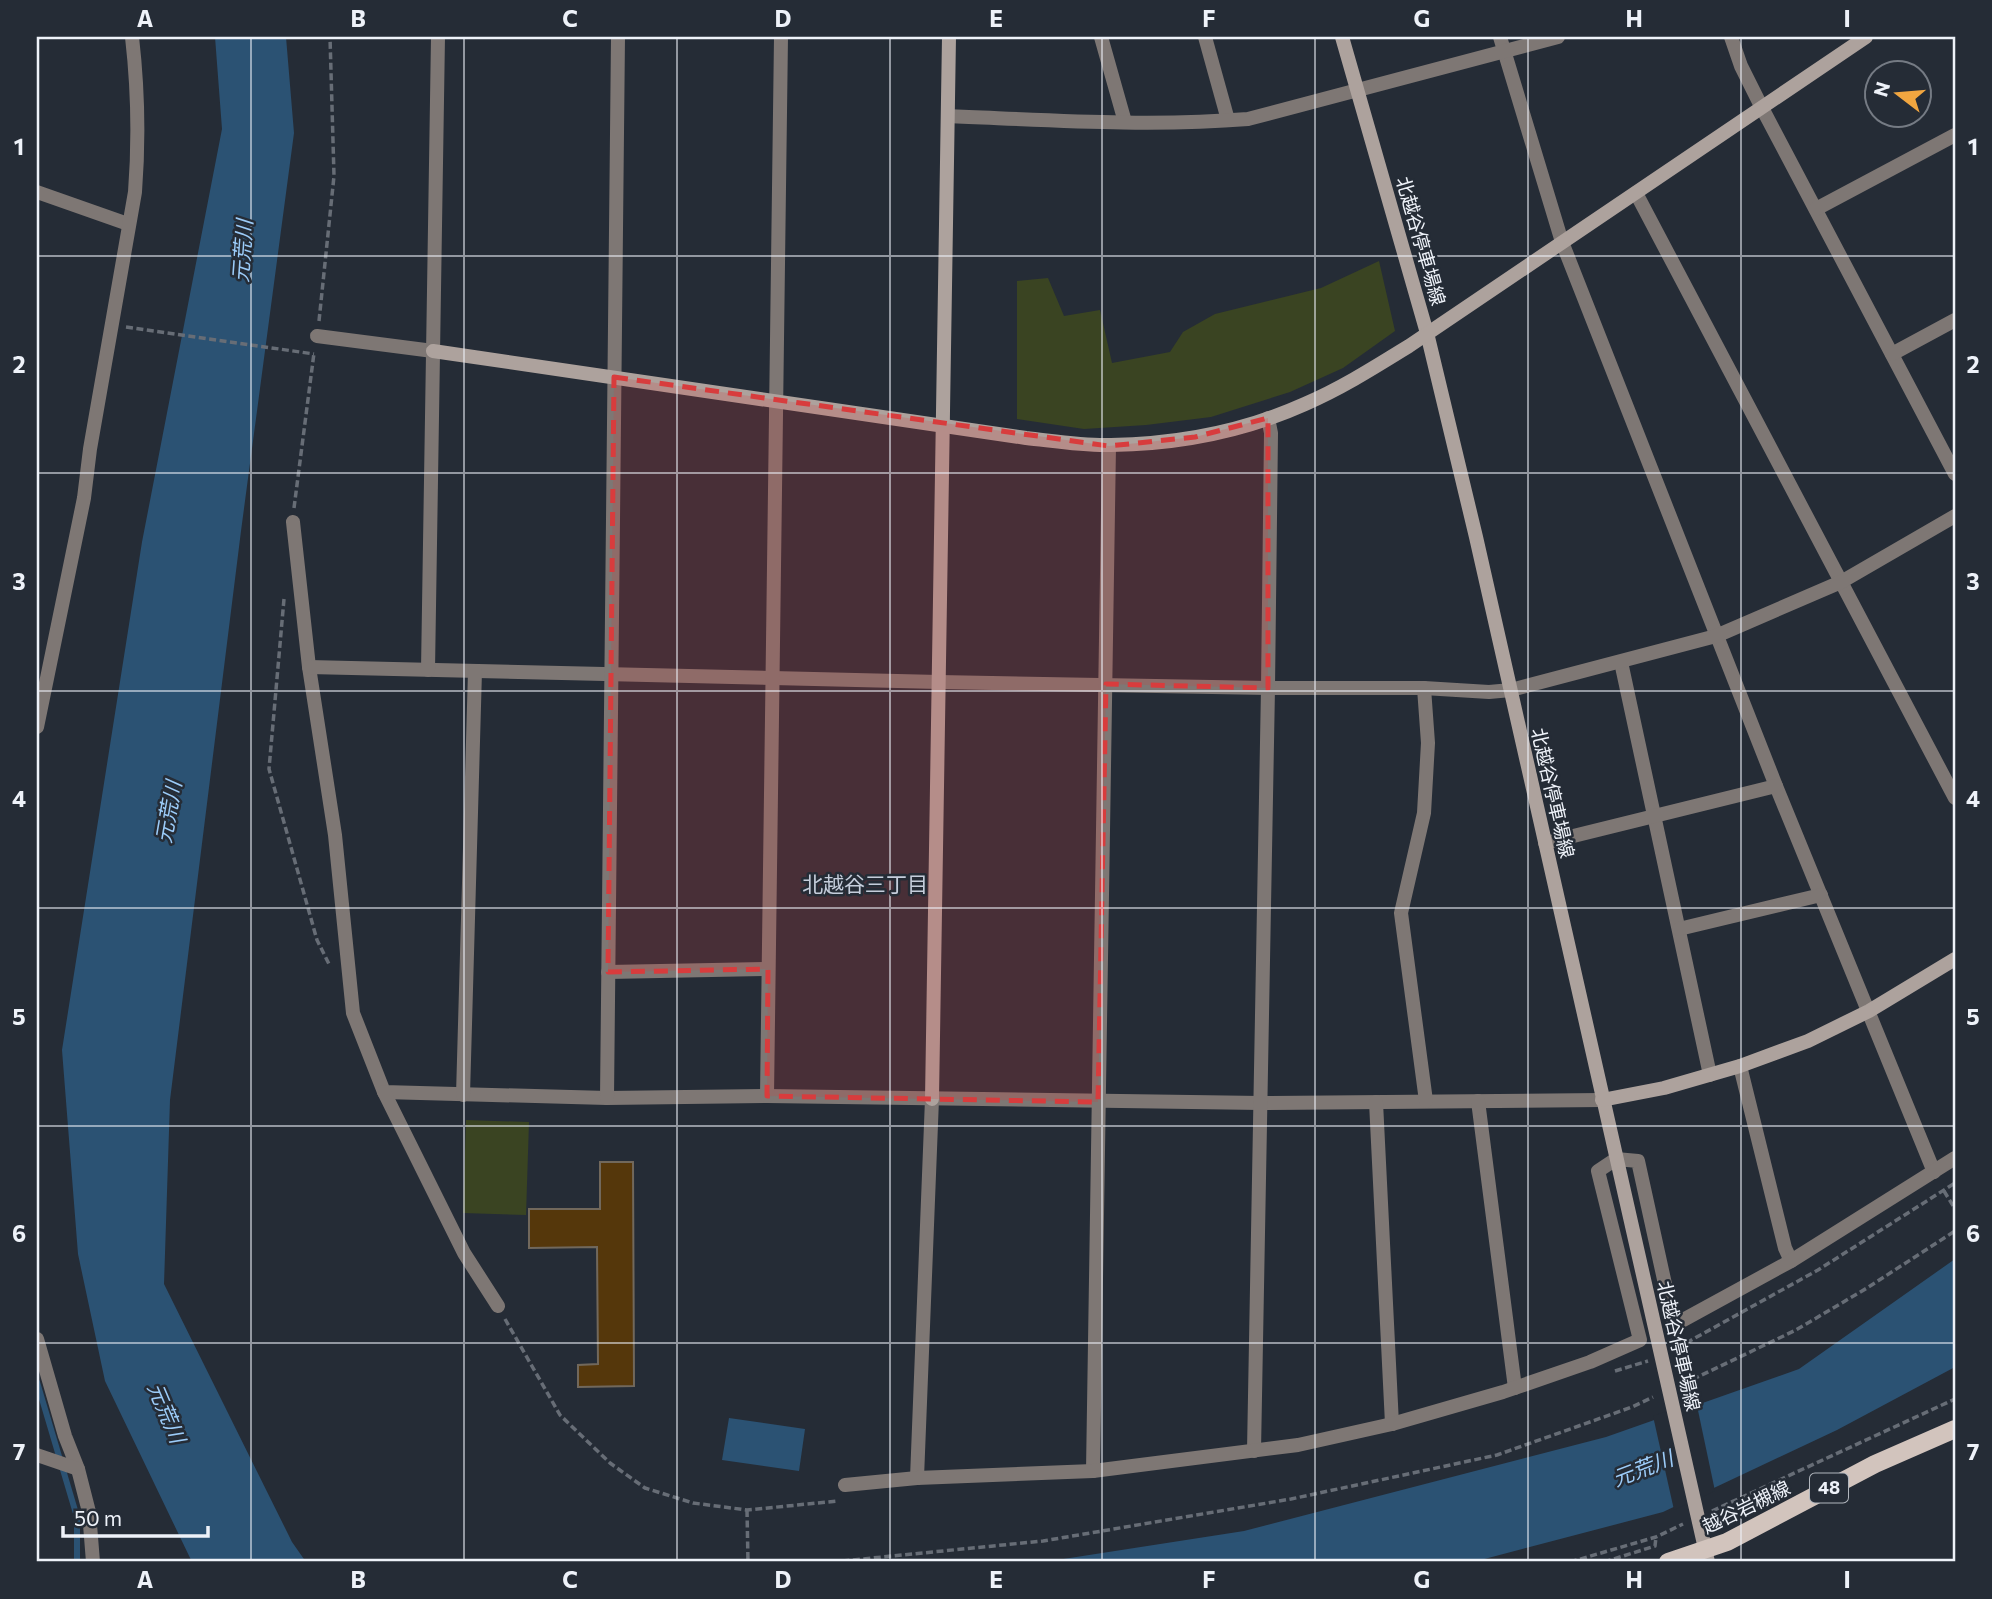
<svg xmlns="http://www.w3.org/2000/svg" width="1992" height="1599" viewBox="0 0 1992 1599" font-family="Commissioner,'Noto Sans JP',sans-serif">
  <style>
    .green { fill: #3a4422 }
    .water { fill: #2b5273 }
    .pier { fill: #252c36 }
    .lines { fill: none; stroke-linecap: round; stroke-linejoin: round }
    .stream { stroke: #2b5273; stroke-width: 6 }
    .building { fill: #55370b; stroke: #71685c; stroke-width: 2 }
    .path { stroke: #676d76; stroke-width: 3.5; stroke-dasharray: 7 3.5; stroke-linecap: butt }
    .street { stroke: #7e7774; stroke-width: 14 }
    .secondary { stroke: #ada29d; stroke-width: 14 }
    .primary { stroke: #d2c4bd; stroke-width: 18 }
    .marked { fill: #d83c3d; fill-opacity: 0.2; stroke: #d83c3d; stroke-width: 5; stroke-dasharray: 14 9; stroke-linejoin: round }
    .grid { fill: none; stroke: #eef2f9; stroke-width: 2; stroke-opacity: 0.55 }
    .labels { text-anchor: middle; stroke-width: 5; stroke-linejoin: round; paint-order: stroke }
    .shield { fill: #252c36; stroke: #b2b7be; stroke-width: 2 }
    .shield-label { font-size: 18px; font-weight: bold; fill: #eef2f9 }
    .street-label { font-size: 19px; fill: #eef2f9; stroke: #252c36 }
    .water-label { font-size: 21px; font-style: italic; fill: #9cccf9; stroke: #252c36 }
    .neighbourhood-label { font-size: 21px; fill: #c5cddb; stroke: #252c36 }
    .neatline { fill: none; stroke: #eef2f9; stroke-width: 2.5 }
    .grid-label { font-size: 23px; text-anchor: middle; font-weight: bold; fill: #eef2f9 }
  </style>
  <rect width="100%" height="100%" fill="#252c36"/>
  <!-- green -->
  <g class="green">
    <path d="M1379 261 1395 331 1343 368 1290 392 1211 417 1146 425 1084 429 1017 419V281L1048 278 1064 316 1100 310 1112 363 1170 352 1183 332 1215 314 1321 288Z"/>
    <path d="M466 1120 529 1122 526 1215 463 1213Z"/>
  </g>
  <!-- water -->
  <g class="water">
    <path d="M215 37H286L294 133 241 531 170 1100 164 1284 292 1542 306 1562H192L105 1381 78 1254 62 1050 142 542 222 129Z"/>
    <path d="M1955 1259V1367L1837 1430 1663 1512 1473 1562H1044L1244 1531 1606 1437 1799 1369Z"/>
    <path d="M729 1418 805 1429 799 1471 722 1460Z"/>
  </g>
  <!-- pier -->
  <path class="pier" d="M1696 1401 1715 1491 1674 1510 1653 1416Z"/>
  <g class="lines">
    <!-- stream -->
    <path class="stream" d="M37 1382 77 1517V1562"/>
  </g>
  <!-- building -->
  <path class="building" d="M600 1162H633L634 1386 578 1387V1365L598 1364 597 1247 529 1248V1209H600Z"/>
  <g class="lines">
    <!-- path -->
    <g class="path">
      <path d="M319 321 334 176 330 37"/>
      <path d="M126 327 314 354"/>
      <path d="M294 508 314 353"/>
      <path d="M284 599 269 769 317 940 330 966"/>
      <path d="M1944 1191 1955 1209"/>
      <path d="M505 1319 560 1415 610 1463 645 1488 693 1503 747 1510 838 1501"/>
      <path d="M1677 1348 1818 1270 1955 1183"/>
      <path d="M1615 1371 1648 1361"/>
      <path d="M1683 1384 1796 1330 1867 1288 1955 1231"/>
      <path d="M747 1510 748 1562"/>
      <path d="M1712 1511 1955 1399"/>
      <path d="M1734 1516 1750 1502 1748 1494"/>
      <path d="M832 1562 1043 1541 1291 1499 1497 1455 1632 1407 1653 1397"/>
      <path d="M1570 1562 1656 1537 1683 1524"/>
      <path d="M1604 1562 1655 1546 1656 1537"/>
    </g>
    <!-- street -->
    <g class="street">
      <path d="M1101 37 1125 122"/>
      <path d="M1205 37 1228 120"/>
      <path d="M1500 37 1562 242 1776 786 1934 1172"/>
      <path d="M1731 37 1741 66 1761 106 1955 474"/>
      <path d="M948 116C1048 120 1148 127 1248 119L1558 37"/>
      <path d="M37 192 128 224"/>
      <path d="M1636 193 1955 798"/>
      <path d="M1816 209 1955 135"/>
      <path d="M317 336 433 351"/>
      <path d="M1892 354 1955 320"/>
      <path d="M293 522 309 667 335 835 353 1013 384 1092 607 1098 767 1096 1261 1103 1602 1100"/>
      <path d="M1621 662 1710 1075"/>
      <path d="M309 667 939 682 1268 688H1424L1489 692 1511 690 1716 636 1841 582 1955 516"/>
      <path d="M428 670 438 37"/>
      <path d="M1424 688 1428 743 1424 813 1401 913 1426 1101"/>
      <path d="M37 727 84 498 90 449 135 192C139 140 138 89 132 37"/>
      <path d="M1545 843 1776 786"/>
      <path d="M1679 929 1821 895"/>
      <path d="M608 972 768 969"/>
      <path d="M1740 1066 1785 1248 1791 1261"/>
      <path d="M384 1092 464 1253 498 1306"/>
      <path d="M463 1095 475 671"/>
      <path d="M767 1096 781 37"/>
      <path d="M607 1098 618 37"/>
      <path d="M1478 1101 1515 1388"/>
      <path d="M1376 1102 1392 1424"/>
      <path d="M37 1339 65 1436 78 1469 89 1512 93 1562"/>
      <path d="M1254 1451 1268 688 1271 433 1268 418"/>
      <path d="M37 1455 78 1469"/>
      <path d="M1093 1471 1109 446"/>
      <path d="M917 1478 932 1099"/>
      <path d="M845 1485 917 1478 1093 1471 1298 1445 1392 1424 1503 1392 1590 1362 1640 1340 1598 1171 1616 1159 1638 1161 1674 1325 1791 1261 1955 1158"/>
    </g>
    <!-- secondary -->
    <g class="secondary">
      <path d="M1342 37 1427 333 1476 537 1708 1562"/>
      <path d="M433 351 1026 438C1054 441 1083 446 1111 445 1177 444 1245 431 1305 404 1342 388 1375 367 1409 346L1866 37"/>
      <path d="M932 1099 949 37"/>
      <path d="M1602 1100 1664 1088 1740 1066 1808 1041 1869 1011 1955 959"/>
    </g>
    <!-- primary -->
    <path class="primary" d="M1668 1562 1727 1542 1875 1464 1955 1429"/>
  </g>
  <!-- marked area -->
  <path class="marked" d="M614 377 1109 446 1195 437 1268 418V688L1106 684 1098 1102 767 1096 768 969 608 972Z"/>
  <!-- grid -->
  <path class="grid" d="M251 37V1562M464 37V1562M677 37V1562M890 37V1562M1102 37V1562M1315 37V1562M1528 37V1562M1741 37V1562M37 256H1955M37 473H1955M37 691H1955M37 908H1955M37 1126H1955M37 1343H1955"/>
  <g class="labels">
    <!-- shield labels -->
    <rect class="shield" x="1810" y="1473.5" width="38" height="29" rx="5"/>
    <g class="shield-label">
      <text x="1829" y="1494">48</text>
    </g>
    <!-- street labels -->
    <g class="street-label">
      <text transform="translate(1421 241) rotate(74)" y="7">北越谷停車場線</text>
      <text transform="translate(1553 793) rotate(77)" y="7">北越谷停車場線</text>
      <text transform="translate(1679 1346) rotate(77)" y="7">北越谷停車場線</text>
      <text transform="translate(1746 1507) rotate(-26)" y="7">越谷岩槻線</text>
    </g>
    <!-- water labels -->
    <g class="water-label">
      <text transform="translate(243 251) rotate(-86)" y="7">元荒川</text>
      <text transform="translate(169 812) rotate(-80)" y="7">元荒川</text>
      <text transform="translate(166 1413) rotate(67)" y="7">元荒川</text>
      <text transform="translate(1643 1469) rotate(-21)" y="7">元荒川</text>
    </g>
    <!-- neighbourhood labels -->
    <g class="neighbourhood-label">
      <text x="865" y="892">北越谷三丁目</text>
    </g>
  </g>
  <!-- border -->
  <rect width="1992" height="1599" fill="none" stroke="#252c36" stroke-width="77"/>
  <!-- north arrow -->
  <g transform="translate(1898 94) rotate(286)"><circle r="33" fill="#252c36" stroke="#757b84" stroke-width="2"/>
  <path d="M0-5L12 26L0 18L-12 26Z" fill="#f1a640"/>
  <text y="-10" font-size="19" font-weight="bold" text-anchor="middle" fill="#eef2f9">N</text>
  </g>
  <!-- scale -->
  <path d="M63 1526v10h145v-10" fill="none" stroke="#eef2f9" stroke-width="3.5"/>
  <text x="74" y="1526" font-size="21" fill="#eef2f9" stroke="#252c36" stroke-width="5" paint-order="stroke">50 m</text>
  <rect x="38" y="38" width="1916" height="1522" class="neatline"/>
  <g class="grid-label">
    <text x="145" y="27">A</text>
    <text x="358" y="27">B</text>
    <text x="570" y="27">C</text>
    <text x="783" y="27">D</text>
    <text x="996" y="27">E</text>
    <text x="1209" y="27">F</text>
    <text x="1422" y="27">G</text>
    <text x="1634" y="27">H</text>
    <text x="1847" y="27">I</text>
    <text x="19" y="155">1</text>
    <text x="1973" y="155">1</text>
    <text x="19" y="373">2</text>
    <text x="1973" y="373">2</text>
    <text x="19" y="590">3</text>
    <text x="1973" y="590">3</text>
    <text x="19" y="807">4</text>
    <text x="1973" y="807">4</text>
    <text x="19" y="1025">5</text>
    <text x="1973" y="1025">5</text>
    <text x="19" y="1242">6</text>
    <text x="1973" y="1242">6</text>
    <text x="19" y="1460">7</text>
    <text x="1973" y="1460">7</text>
    <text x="145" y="1588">A</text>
    <text x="358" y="1588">B</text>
    <text x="570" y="1588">C</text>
    <text x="783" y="1588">D</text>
    <text x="996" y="1588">E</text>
    <text x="1209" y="1588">F</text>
    <text x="1422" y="1588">G</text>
    <text x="1634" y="1588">H</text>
    <text x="1847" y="1588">I</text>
  </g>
</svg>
